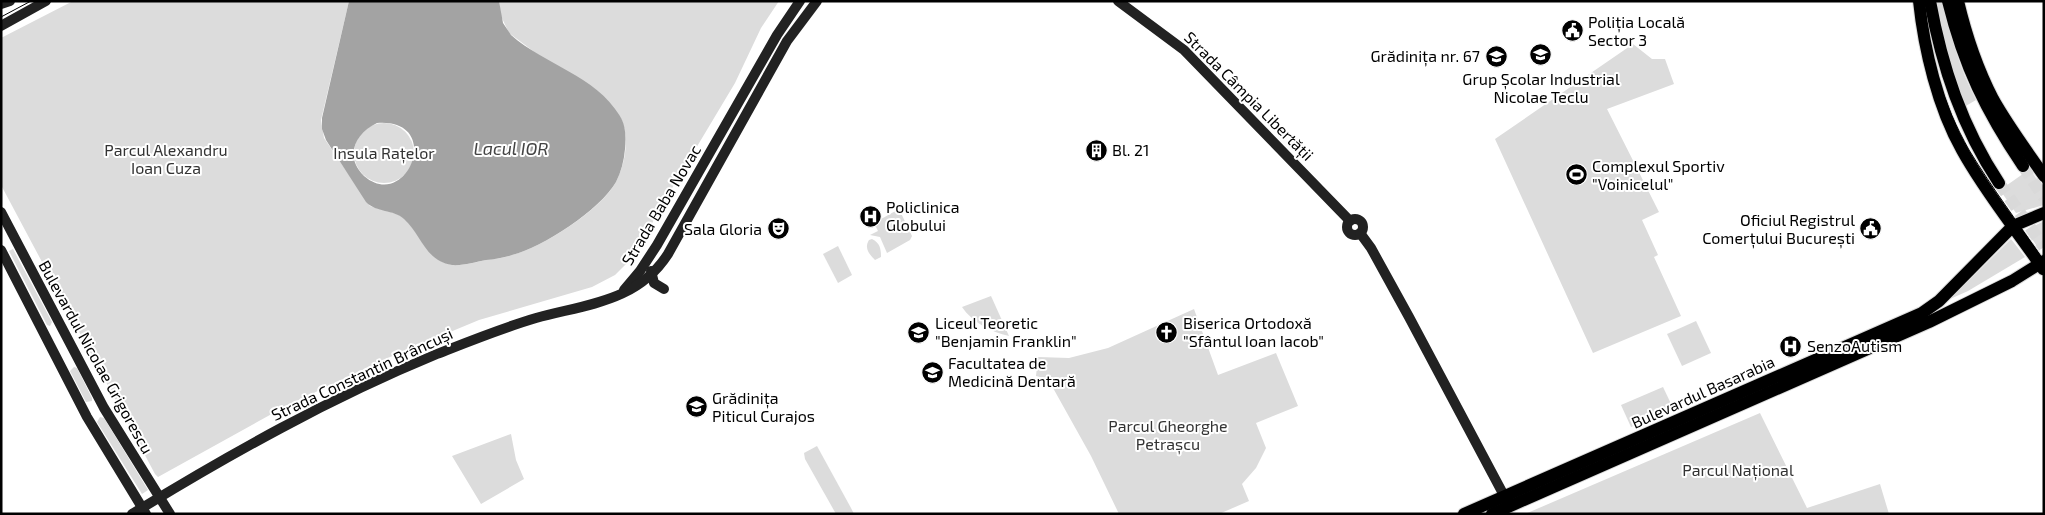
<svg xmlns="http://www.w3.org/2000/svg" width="2045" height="515" viewBox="0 0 2045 515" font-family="'Exo 2',sans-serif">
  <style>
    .green { fill: #dcdcdc }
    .water { fill: #a3a3a3; fill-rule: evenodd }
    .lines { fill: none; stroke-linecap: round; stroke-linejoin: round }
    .primary-tunnel { stroke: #d9d9d9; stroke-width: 12; stroke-dasharray: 12 6; stroke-linecap: butt }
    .primary-casing { stroke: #dbdbdb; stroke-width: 14 }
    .secondary { stroke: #222; stroke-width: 10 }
    .primary { stroke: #000; stroke-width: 12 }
    .tram { stroke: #000; stroke-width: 1 }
    .labels { text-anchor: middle; stroke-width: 4; stroke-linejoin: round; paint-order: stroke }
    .poi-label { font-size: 16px; fill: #000; stroke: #fff; text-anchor: start }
    .street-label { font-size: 16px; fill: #000; stroke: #fff }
    .park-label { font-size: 16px; fill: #333; stroke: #fff }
    .water-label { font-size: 18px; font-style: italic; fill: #444; stroke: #fff }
  </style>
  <rect width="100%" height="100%" fill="#fff"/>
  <!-- green -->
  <g class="green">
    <path d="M73 1H349L321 120 324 138 370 206C380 210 392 210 402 217 421 231 424 260 453 265 463 266 476 262 486 260 495 259 504 258 512 255 543 247 601 210 616 182 626 162 630 136 620 116L509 33 501 16 499 1H779L761 28 735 83 659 210 643 241 628 262 615 275 592 287 479 320 390 357 288 405 158 477 155 474 1 185V38Z"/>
    <path d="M1935 1H1943C1950 36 1960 69 1976 100L1964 107 1947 54Z"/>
    <path d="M1633 44 1652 59H1665L1674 84 1607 109 1659 212 1642 220 1658 255 1654 257 1681 316 1593 353 1495 139Z"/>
    <circle cx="384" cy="153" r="30"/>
    <path d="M2030 169 2044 190V205L2016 213 2000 190Z"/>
    <path d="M899 209 912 236 910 240 887 253 880 237 870 235 878 231 874 223Z"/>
    <path d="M2044 221V245L2038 248 2026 230Z"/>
    <path d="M872 239C880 243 881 249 881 257L875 260C869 254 864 248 869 240Z"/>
    <path d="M2011 239 2025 257 1968 291 1950 299Z"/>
    <path d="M838 246 852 275 838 283 823 254Z"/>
    <path d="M13 249 52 322 50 326 47 325 9 251Z"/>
    <path d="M991 296 1009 336C991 332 972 322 962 307Z"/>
    <path d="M1194 309 1218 375 1276 353 1298 406 1256 423 1266 448 1256 468 1242 484 1249 501 1219 514H1119L1091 456 1048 379 1036 376 1038 357 1069 358 1108 348Z"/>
    <path d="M1696 321 1711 353 1682 366 1667 334Z"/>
    <path d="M74 367 77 368 92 398V401L86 402 70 371Z"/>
    <path d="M1663 387 1673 408 1631 427 1621 405Z"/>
    <path d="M1760 413 1807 508 1880 484 1889 514H1525Z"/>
    <path d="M100 417 104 418 148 490 142 494 97 422Z"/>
    <path d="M511 434 516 460 524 479 481 504 452 456Z"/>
    <path d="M817 446 851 508 854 514H836L805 459 804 453Z"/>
  </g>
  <!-- water -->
  <path class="water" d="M349 1H499L503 23 511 35C545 65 595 75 620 116 626 126 626 138 625 149 624 161 621 172 616 182 600 210 543 247 512 255 503 258 494 259 486 260 475 262 463 266 452 265 425 261 421 234 404 219 393 209 377 213 366 202L326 140 322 129V118ZM377 123C445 118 407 213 364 176 344 157 355 133 377 123Z"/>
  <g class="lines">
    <!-- primary-tunnel -->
    <g class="primary-tunnel">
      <path d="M2023 166 2044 198"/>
      <path d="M1999 183 2044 247"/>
    </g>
    <defs>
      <g id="primary">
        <path d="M1919 1C1924 49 1938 108 1962 150 1985 192 2016 229 2043 269"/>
        <path d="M1930 1C1942 67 1962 127 1999 183"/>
        <path d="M1948 1C1964 66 1986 111 2023 166"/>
        <path d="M1958 1C1966 35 1977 68 1993 99 2008 126 2027 151 2044 176"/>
        <path d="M1464 514 1922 313 1939 301 2013 226 2044 213"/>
        <path d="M1492 514 1929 322 2012 281 2044 261"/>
      </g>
    </defs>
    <!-- primary casing -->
    <use href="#primary" class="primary-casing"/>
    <!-- secondary -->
    <g class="secondary">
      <path d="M1118 1 1184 50 1350 221"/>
      <path d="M1 4 10 1"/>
      <path d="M1 26 46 1"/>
      <path d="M1 212 104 408 170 514"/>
      <circle cx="1355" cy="227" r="8"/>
      <path d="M1360 233 1371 248 1409 317 1508 503"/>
      <path d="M1 250 87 417 146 514"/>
      <path d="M651 271 654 283 664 289"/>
      <path d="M624 290 640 271 657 245 777 35 800 1"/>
      <path d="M132 514C230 454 330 398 437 354 470 341 502 328 536 318 587 304 637 302 668 254L787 41 817 1"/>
    </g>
    <!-- primary -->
    <use href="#primary" class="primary"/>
    <!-- tram -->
    <g class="tram">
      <path d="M1922 1C1927 52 1944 106 1969 150 1992 188 2019 224 2044 261"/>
      <path d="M1954 1C1961 30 1969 59 1981 86 1997 121 2022 152 2044 184"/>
      <path d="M1 17 31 1"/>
    </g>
  </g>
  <!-- icons -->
  <defs>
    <symbol id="civic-disc" viewBox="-11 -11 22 22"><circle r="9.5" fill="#000" stroke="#fff"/><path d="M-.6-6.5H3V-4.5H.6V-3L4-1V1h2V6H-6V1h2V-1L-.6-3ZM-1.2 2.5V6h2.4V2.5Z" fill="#fff"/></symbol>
    <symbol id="school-disc" viewBox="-11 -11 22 22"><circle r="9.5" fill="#000" stroke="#fff"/><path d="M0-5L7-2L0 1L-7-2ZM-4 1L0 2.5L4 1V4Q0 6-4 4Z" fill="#fff"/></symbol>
    <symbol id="building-disc" viewBox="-11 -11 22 22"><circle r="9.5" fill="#000" stroke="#fff"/><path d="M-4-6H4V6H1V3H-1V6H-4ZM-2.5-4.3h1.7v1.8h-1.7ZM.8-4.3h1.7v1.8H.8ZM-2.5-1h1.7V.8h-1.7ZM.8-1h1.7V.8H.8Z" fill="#fff"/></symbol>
    <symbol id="stadium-disc" viewBox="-11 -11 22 22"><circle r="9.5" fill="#000" stroke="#fff"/><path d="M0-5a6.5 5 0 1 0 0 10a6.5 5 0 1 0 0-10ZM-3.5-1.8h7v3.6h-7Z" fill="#fff"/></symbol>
    <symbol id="hospital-disc" viewBox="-11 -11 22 22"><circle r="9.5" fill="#000" stroke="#fff"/><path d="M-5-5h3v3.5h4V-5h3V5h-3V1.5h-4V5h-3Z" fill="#fff"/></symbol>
    <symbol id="theatre-disc" viewBox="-11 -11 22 22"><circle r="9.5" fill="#000" stroke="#fff"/><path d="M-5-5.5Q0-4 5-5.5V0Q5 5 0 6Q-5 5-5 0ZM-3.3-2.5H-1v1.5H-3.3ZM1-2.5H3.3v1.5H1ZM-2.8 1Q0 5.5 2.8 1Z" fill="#fff"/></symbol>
    <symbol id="university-disc" viewBox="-11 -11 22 22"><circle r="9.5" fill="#000" stroke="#fff"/><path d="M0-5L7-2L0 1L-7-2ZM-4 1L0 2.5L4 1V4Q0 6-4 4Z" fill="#fff"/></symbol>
    <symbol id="church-disc" viewBox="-11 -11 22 22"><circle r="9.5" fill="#000" stroke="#fff"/><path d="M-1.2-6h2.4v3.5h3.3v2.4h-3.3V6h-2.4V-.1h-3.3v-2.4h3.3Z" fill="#fff"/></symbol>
  </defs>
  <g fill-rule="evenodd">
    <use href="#civic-disc" x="1560" y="18" width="25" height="25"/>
    <use href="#school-disc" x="1528" y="42" width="25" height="25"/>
    <use href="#school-disc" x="1484" y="44" width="25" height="25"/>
    <use href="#building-disc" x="1084" y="138" width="25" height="25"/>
    <use href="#stadium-disc" x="1564" y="162" width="25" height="25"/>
    <use href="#hospital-disc" x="858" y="204" width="25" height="25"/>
    <use href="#theatre-disc" x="766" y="216" width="25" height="25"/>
    <use href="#civic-disc" x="1858" y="216" width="25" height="25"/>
    <use href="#university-disc" x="906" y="320" width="25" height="25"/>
    <use href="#church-disc" x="1154" y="320" width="25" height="25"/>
    <use href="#hospital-disc" x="1778" y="334" width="25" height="25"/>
    <use href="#university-disc" x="920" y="360" width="25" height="25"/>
    <use href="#school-disc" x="684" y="394" width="25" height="25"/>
  </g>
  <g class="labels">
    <!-- poi labels -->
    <g class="poi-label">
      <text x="1588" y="28">Poliția Locală<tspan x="1588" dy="18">Sector 3</tspan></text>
      <text x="1480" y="62" text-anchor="end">Grădinița nr. 67</text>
      <text x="1541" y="85" text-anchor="middle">Grup Școlar Industrial<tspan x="1541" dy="18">Nicolae Teclu</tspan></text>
      <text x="1112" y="156">Bl. 21</text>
      <text x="1592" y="172">Complexul Sportiv<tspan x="1592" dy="18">"Voinicelul"</tspan></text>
      <text x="886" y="213">Policlinica<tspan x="886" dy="18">Globului</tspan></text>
      <text x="1855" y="226" text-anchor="end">Oficiul Registrul<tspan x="1855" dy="18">Comerțului București</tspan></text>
      <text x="762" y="235" text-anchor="end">Sala Gloria</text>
      <text x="935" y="329">Liceul Teoretic<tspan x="935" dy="18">"Benjamin Franklin"</tspan></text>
      <text x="1183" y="329">Biserica Ortodoxă<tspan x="1183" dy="18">"Sfântul Ioan Iacob"</tspan></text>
      <text x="1807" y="352">SenzoAutism</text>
      <text x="948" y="369">Facultatea de<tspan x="948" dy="18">Medicină Dentară</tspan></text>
      <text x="712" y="404">Grădinița<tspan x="712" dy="18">Piticul Curajos</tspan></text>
    </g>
    <!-- street labels -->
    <g class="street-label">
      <text transform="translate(1249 96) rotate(45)" y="6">Strada Câmpia Libertății</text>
      <text transform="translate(661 205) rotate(-59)" y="6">Strada Baba Novac</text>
      <text transform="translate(96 357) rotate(61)" y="6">Bulevardul Nicolae Grigorescu</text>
      <text transform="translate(362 374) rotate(-25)" y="6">Strada Constantin Brâncuși</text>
      <text transform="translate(1703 392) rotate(-24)" y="6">Bulevardul Basarabia</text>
    </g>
    <!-- park labels -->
    <g class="park-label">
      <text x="166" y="156">Parcul Alexandru<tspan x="166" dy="18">Ioan Cuza</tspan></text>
      <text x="384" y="159">Insula Rațelor</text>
      <text x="1168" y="432">Parcul Gheorghe<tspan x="1168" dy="18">Petrașcu</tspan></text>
      <text x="1738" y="476">Parcul Național</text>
    </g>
    <!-- water labels -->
    <g class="water-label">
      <text x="511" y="155">Lacul IOR</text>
    </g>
  </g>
  <!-- border -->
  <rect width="2045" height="515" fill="none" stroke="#000000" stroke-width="5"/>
</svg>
